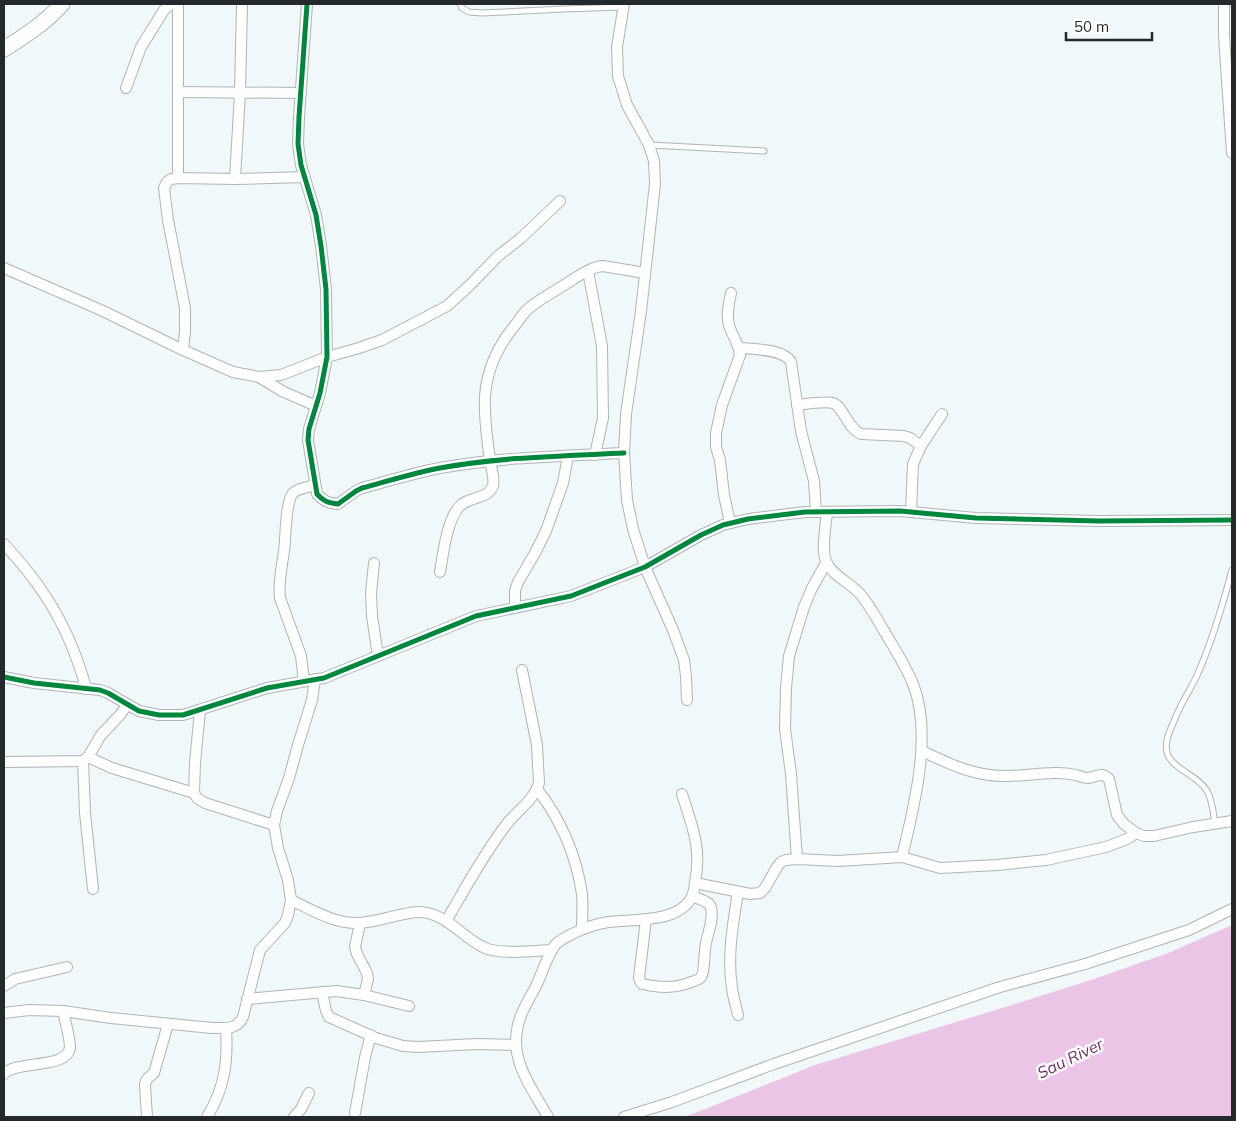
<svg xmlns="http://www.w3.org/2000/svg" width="1236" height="1121" viewBox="0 0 1236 1121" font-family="Mulish,sans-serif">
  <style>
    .water { fill: #eac5e5 }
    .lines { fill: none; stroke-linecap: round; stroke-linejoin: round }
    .service-casing { stroke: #afb5b6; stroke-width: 7 }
    .minor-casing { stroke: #afb5b6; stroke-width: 12 }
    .primary-casing { stroke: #afb5b6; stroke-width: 17 }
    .service { stroke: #fdfefe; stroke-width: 5 }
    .minor { stroke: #fdfefe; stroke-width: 10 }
    .primary { stroke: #fdfefe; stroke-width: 15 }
    .cycleway-casing { stroke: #fff; stroke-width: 8 }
    .cycleway { stroke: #00873e; stroke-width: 5 }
    .labels { text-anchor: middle; stroke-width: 5; stroke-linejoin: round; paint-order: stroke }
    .water-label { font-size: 16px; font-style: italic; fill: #702e65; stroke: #fff }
  </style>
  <rect width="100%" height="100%" fill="#f0f8f9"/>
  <!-- water -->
  <path class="water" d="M1232 925V1117H685L815 1065 1012 1005 1097 978 1168 953Z"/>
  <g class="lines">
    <defs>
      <g id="service">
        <path d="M460 4 462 8 469 12 482 13 564 9 623 7"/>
        <path d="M650 145 764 151"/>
        <path d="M1215 824C1213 813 1213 801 1207 791 1198 775 1170 768 1167 752 1164 741 1171 728 1175 719 1181 702 1192 688 1199 671 1213 638 1223 604 1232 570"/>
      </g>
      <g id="minor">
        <path d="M178 4V178"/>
        <path d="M307 4 299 117 298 144 301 165 316 215 321 246 326 289 327 357 320 393 309 429 308 440 317 494C323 501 328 503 338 504L356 491 362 488C388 481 414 473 440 468 501 457 563 456 624 453"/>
        <path d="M624 4 617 47 618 76 627 105 649 145 654 161 655 184 641 311 626 414 624 453 627 500 633 529 645 567 673 630 684 660 686 676 687 700"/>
        <path d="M1224 4V36L1232 153"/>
        <path d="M126 88 141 47 164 10 171 4"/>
        <path d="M178 92 301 93"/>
        <path d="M235 179 240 93 242 4"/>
        <path d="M4 268 103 311 183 350 233 372 259 377 281 375 327 357 359 348 382 340 447 306 470 285 497 257 521 238 560 201"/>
        <path d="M588 271 602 346 603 418 595 455"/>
        <path d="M739 348C753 349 784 349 791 362L801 431 814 481 816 512"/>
        <path d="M183 350 185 332V308L168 220 164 188 167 182 171 179 178 178 235 179 305 177"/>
        <path d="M259 377 282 391 316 406"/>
        <path d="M797 405C805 404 826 401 833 403 844 407 847 428 861 434L904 436 910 438 921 446"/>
        <path d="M827 512C826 525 821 549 826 561 831 575 852 584 861 595 870 606 877 619 884 631 894 648 906 666 913 684 933 734 914 807 902 857"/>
        <path d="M911 512 913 464 921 446 942 414"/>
        <path d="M730 523 724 495 720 460 716 447V433L722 405 740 355C739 343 732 336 729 325 726 315 729 303 731 293"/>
        <path d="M4 544C34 576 56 607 73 649 78 662 83 675 86 689"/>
        <path d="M374 563 371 593 372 616 378 656"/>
        <path d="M440 572C443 554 447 520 459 507 468 496 488 500 493 486 495 477 491 468 490 460 487 440 484 416 485 396 487 369 499 344 516 324 520 319 523 313 528 309 540 299 553 292 566 284 577 277 590 267 603 266L645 273"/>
        <path d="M515 608V591L518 582 535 553 546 531 563 483 568 456"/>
        <path d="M4 677 34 683 100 690 108 693 139 711 159 715H183L267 688 324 678 476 616 571 596 645 567 701 535 723 525 748 519 805 512 900 511 976 518 1099 521 1232 520"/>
        <path d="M304 681 301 656 280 598C278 582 282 566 284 551 286 538 285 502 293 493 298 488 309 487 315 485"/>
        <path d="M200 710 195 763 194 793 197 798 205 803 274 825"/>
        <path d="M922 751C949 764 976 777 1007 776 1031 776 1053 770 1076 775 1080 776 1084 778 1088 778 1097 777 1101 771 1109 779L1117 815 1124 824 1136 833 1144 836H1154L1193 827 1232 821"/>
        <path d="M88 757 112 768 194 793"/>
        <path d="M83 761 85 813 93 889"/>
        <path d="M5 762 83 761 88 757 101 735 120 715 127 705"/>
        <path d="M537 789C562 821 576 854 582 894 583 905 582 918 582 929"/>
        <path d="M797 859 791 774 785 729 786 688 789 656 804 607 812 588 826 563"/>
        <path d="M695 883 750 894 760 893 765 888 777 867 781 862 786 860 797 859 838 861 902 857 940 868 997 865 1046 860 1106 847 1127 839 1136 833"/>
        <path d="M291 900C316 912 340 927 367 922 383 920 405 912 420 912 446 913 462 937 483 947 498 955 534 951 552 950"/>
        <path d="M646 919 639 978 640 981 642 984C659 988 675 989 691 982 695 981 699 980 701 977 705 972 704 950 706 943 708 932 714 919 711 908 710 901 698 899 692 896"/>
        <path d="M446 921C465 889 483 855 506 825 516 811 534 801 539 783L537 745 522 670"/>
        <path d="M360 923 355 947 357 954 367 973 368 979 364 995"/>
        <path d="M4 986 15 979 67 967"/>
        <path d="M322 992 326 1011 329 1017 376 1038 403 1046 418 1047 477 1044 516 1045"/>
        <path d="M247 999 336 991 364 995 409 1006"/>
        <path d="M4 1013 29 1010 63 1011 111 1018 212 1028C225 1028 237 1030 243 1017L260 950 285 923 288 915 291 900 288 880 278 848 274 825 277 811 289 778 298 745 312 700 315 679"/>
        <path d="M738 1015C736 1006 733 997 732 988 727 956 733 924 738 892"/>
        <path d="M4 1074C14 1060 68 1070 70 1047 70 1039 65 1020 63 1011"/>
        <path d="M355 1113 365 1057 371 1035"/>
        <path d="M147 1117 145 1085 146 1081 148 1078 154 1073 168 1024"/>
        <path d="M207 1117C225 1088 228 1061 226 1028"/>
        <path d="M294 1117 301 1109 309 1093"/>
        <path d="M548 1117C533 1090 511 1063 517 1030 519 1015 528 1001 535 988 542 975 547 954 556 944 561 939 567 937 572 934 584 928 596 924 608 922 633 919 675 923 690 900 694 895 694 889 695 882 702 848 692 826 682 794"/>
        <path d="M624 1117 672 1102 774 1064 1000 987 1085 964 1189 930 1232 909"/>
      </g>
      <path id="primary" d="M4 49C25 36 45 23 62 4"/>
    </defs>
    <!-- service casing -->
    <use href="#service" class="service-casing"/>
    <!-- minor casing -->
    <use href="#minor" class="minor-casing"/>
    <!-- primary casing -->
    <use href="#primary" class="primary-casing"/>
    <!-- service -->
    <use href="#service" class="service"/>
    <!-- minor -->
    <use href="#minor" class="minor"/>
    <!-- primary -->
    <use href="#primary" class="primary"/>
    <defs>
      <g id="cycleway">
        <path d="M307 4 299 117 298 144 301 165 316 215 321 246 326 289 327 357 320 393 309 429 308 440 317 494C323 501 328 503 338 504L356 491 362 488C388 481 414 473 440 468 501 457 563 456 624 453"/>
        <path d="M4 677 34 683 100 690 108 693 139 711 159 715H183L267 688 324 678 476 616 571 596 645 567 701 535 723 525 748 519 805 512 900 511 976 518 1099 521 1232 520"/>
      </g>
    </defs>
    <!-- cycleway casing -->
    <use href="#cycleway" class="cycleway-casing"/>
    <!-- cycleway -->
    <use href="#cycleway" class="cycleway"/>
  </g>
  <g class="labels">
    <!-- water labels -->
    <g class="water-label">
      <text transform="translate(1070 1058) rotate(-26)" y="6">Sau River</text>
    </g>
  </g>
  <!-- border -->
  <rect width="1236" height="1121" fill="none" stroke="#242a2b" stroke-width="10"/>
  <!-- scale -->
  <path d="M1066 32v8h86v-8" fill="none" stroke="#242a2b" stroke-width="2.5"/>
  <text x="1074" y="32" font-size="15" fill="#242a2b" stroke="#ffffff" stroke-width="4" paint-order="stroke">50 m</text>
</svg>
